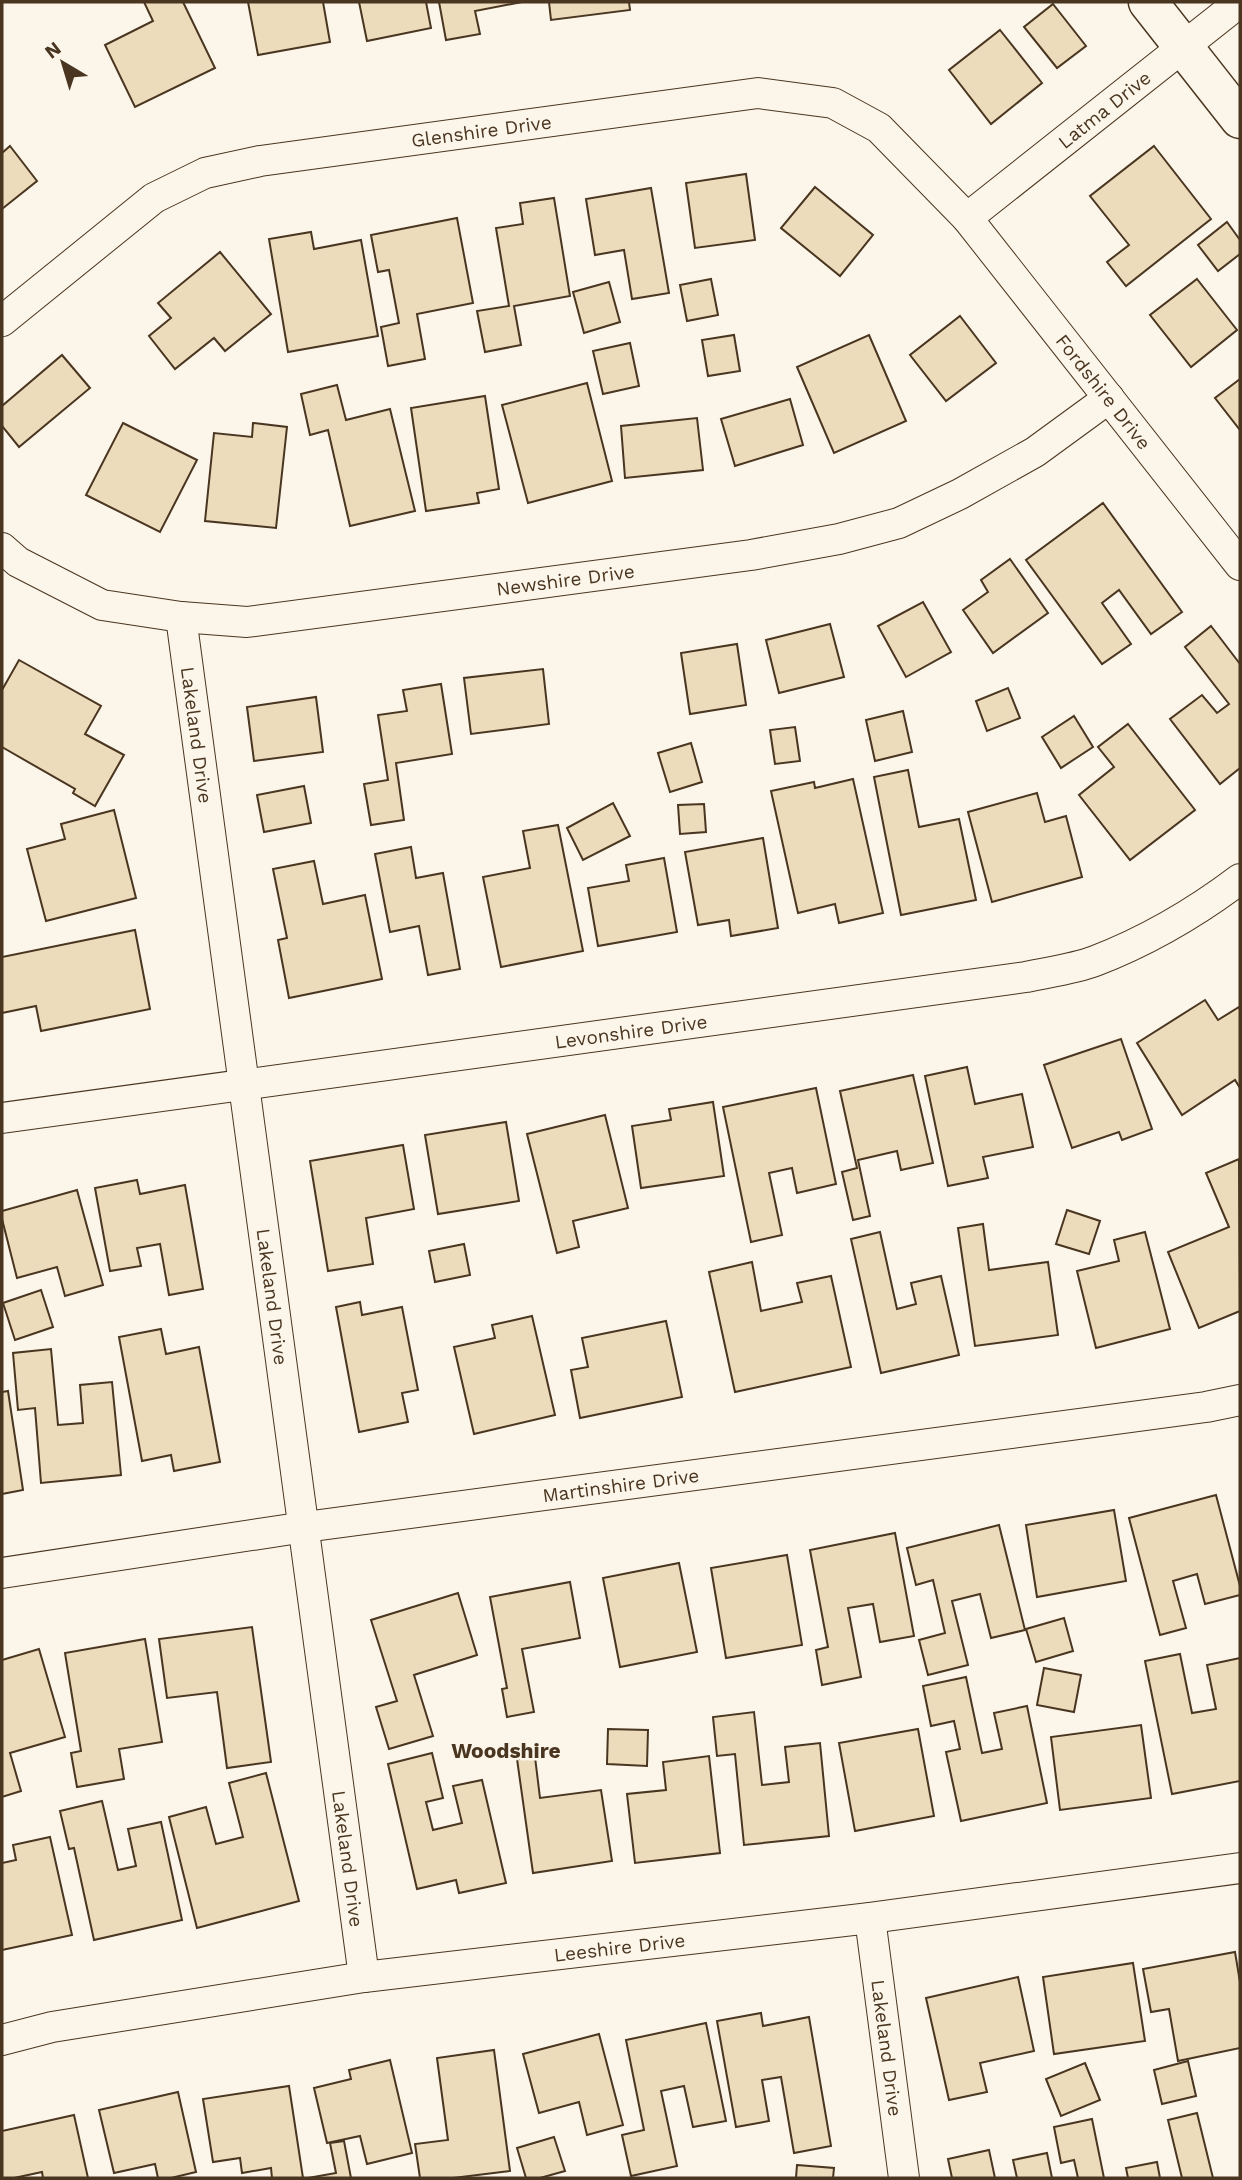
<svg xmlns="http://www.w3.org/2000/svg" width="1242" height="2180" viewBox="0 0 1242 2180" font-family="'Work Sans',sans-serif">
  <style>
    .building { fill: #ecdcbc; stroke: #4a3520; stroke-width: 2 }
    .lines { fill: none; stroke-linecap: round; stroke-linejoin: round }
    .minor-casing { stroke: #4a3520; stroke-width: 32 }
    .secondary-casing { stroke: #4a3520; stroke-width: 41 }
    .minor { stroke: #fbf6e9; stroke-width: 30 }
    .secondary { stroke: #fbf6e9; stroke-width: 38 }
    .labels { text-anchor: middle; stroke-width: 5; stroke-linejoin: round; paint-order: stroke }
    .street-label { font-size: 19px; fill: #4a3520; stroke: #fbf6e9 }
    .neighbourhood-label { font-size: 21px; font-weight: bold; fill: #4a3520; stroke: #fbf6e9 }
  </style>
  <rect width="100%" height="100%" fill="#fbf6e9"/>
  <!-- building -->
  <g class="building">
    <path d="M144 2H183L215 68 135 107 105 45 153 21Z"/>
    <path d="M248 2H323L330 42 258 55Z"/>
    <path d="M359 2H426L431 28 367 41Z"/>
    <path d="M439 2H522L475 11 480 34 446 40Z"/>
    <path d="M549 2H629L630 10 551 20Z"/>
    <path d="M1053 4 1086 46 1057 68 1024 27Z"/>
    <path d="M1000 30 1042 83 991 124 949 70Z"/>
    <path d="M10 146 37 181 2 209V153Z"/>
    <path d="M1154 146 1211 219 1126 286 1107 262 1129 245 1090 196Z"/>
    <path d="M746 174 755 240 695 248 686 183Z"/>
    <path d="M815 187 873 235 840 276 781 228Z"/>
    <path d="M651 188 669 293 632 299 624 250 595 255 586 199Z"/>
    <path d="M554 198 570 296 514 306 521 345 485 352 477 311 509 306 496 228 523 224 520 203Z"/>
    <path d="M457 218 473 303 417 314 425 359 388 366 381 327 399 323 389 270 378 272 371 235Z"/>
    <path d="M1227 222 1240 240V254L1218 271 1198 245Z"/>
    <path d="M311 232 314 249 361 240 378 336 288 352 269 239Z"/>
    <path d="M220 252 271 314 225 351 214 338 175 369 149 336 171 318 158 303Z"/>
    <path d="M711 279 718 315 687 321 680 285Z"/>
    <path d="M1197 279 1237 330 1191 367 1150 315Z"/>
    <path d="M609 282 620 322 584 333 573 292Z"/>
    <path d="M960 316 996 363 946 401 910 355Z"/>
    <path d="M734 335 740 371 708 376 702 340Z"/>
    <path d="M869 335 906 421 834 453 797 367Z"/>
    <path d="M630 343 639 386 603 394 593 351Z"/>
    <path d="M62 355 90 388 19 447 2 426V406Z"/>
    <path d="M1240 379V430L1215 398Z"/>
    <path d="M587 383 612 481 528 503 502 405Z"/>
    <path d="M337 385 346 420 390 409 415 511 350 526 328 430 310 435 301 394Z"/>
    <path d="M485 396 499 489 477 493 479 503 426 511 411 408Z"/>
    <path d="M790 399 803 445 735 466 721 419Z"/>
    <path d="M697 418 703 470 625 478 621 426Z"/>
    <path d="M123 423 197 460 160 532 86 495Z"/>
    <path d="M253 423 287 427 276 528 205 521 214 433 252 437Z"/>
    <path d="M1103 503 1182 612 1151 634 1119 590 1102 603 1131 644 1102 664 1026 560Z"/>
    <path d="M1010 559 1048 613 993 653 963 610 988 592 981 580Z"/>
    <path d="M923 602 951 652 906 677 878 626Z"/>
    <path d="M830 624 844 677 779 693 766 640Z"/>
    <path d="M1211 626 1240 664V768L1220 784 1170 719 1202 695 1217 713 1229 704 1185 647Z"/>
    <path d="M737 644 746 705 690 714 681 653Z"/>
    <path d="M19 660 101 706 85 734 124 755 95 806 73 793 75 789 2 747V690Z"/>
    <path d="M543 669 549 724 471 734 464 678Z"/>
    <path d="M441 684 452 754 396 763 404 820 371 825 364 784 388 780 378 715 407 711 403 690Z"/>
    <path d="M1008 688 1020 718 987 731 976 701Z"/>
    <path d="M316 697 323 752 254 761 247 707Z"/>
    <path d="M903 711 912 752 875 761 866 720Z"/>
    <path d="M1074 716 1093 747 1061 768 1042 737Z"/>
    <path d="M1128 724 1195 810 1130 860 1079 795 1114 767 1098 747Z"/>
    <path d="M795 727 800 761 775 764 770 730Z"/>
    <path d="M691 743 702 782 670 792 658 753Z"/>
    <path d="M908 770 919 827 959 819 976 900 901 915 874 777Z"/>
    <path d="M853 779 883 913 839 923 835 904 798 913 771 791 814 782 815 788Z"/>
    <path d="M304 786 311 823 264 832 257 795Z"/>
    <path d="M1037 793 1045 822 1066 816 1082 877 992 902 968 812Z"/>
    <path d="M613 803 630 836 583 860 567 828Z"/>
    <path d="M704 804 706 832 680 834 678 805Z"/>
    <path d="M114 810 136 898 46 921 27 849 65 839 61 824Z"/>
    <path d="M558 825 583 951 501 967 483 877 530 868 523 831Z"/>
    <path d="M763 838 778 928 731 936 729 920 698 925 685 852Z"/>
    <path d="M411 847 416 878 443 873 460 969 428 975 419 926 390 932 375 854Z"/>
    <path d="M664 858 677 932 598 946 588 888 629 881 626 865Z"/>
    <path d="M314 861 323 904 365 895 382 979 289 998 278 940 287 938 273 869Z"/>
    <path d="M135 930 150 1009 41 1031 36 1006 2 1013V957Z"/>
    <path d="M1205 1000 1218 1020 1239 1007 1240 1010V1088L1235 1080 1182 1115 1137 1043Z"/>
    <path d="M1121 1039 1152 1129 1122 1140 1119 1132 1072 1148 1044 1065Z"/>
    <path d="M967 1067 975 1104 1022 1094 1033 1147 983 1157 988 1178 948 1186 925 1076Z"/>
    <path d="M913 1075 933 1163 901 1170 897 1151 858 1160 870 1216 853 1220 842 1172 857 1168 840 1091Z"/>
    <path d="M816 1088 836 1184 797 1193 792 1168 769 1173 782 1235 751 1242 723 1107Z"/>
    <path d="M713 1102 724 1176 641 1188 632 1126 671 1120 669 1109Z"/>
    <path d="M605 1115 628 1208 573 1221 579 1247 557 1253 527 1134Z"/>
    <path d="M506 1122 519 1201 438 1214 425 1135Z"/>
    <path d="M403 1145 414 1209 366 1218 373 1264 328 1271 310 1161Z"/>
    <path d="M1239 1159 1240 1311 1199 1328 1168 1252 1229 1227 1206 1173Z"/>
    <path d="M137 1180 140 1194 185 1185 203 1289 169 1295 160 1244 137 1248 141 1266 110 1271 95 1188Z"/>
    <path d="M77 1190 103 1285 65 1296 57 1267 17 1278 2 1219V1211Z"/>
    <path d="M1067 1210 1100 1221 1089 1254 1056 1244Z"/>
    <path d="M983 1224 989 1270 1048 1262 1058 1335 975 1346 958 1228Z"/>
    <path d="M880 1232 897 1309 916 1304 911 1283 941 1276 959 1355 881 1373 851 1239Z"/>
    <path d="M1145 1232 1170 1329 1096 1348 1077 1271 1119 1261 1114 1240Z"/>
    <path d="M464 1244 470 1275 435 1282 429 1251Z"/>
    <path d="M752 1262 761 1311 802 1302 797 1283 831 1276 851 1367 735 1392 709 1272Z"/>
    <path d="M41 1290 53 1327 15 1340 3 1303Z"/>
    <path d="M360 1302 362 1315 402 1307 418 1390 402 1393 408 1422 359 1432 336 1307Z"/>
    <path d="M532 1316 555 1415 474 1434 454 1347 495 1338 492 1325Z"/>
    <path d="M666 1321 682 1397 580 1418 571 1370 588 1367 582 1338Z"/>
    <path d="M161 1329 166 1354 199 1347 220 1462 174 1471 171 1455 142 1461 119 1337Z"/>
    <path d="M51 1349 58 1425 83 1423 80 1385 112 1382 121 1475 41 1483 35 1408 18 1410 13 1353Z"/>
    <path d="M8 1391 23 1490 2 1494V1392Z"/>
    <path d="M1216 1495 1240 1586V1595L1205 1604 1197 1574 1173 1581 1186 1628 1160 1635 1129 1518Z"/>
    <path d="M1114 1510 1126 1581 1037 1597 1026 1525Z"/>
    <path d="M999 1525 1025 1630 991 1638 980 1594 952 1601 968 1665 928 1675 919 1640 945 1633 933 1580 916 1585 907 1548Z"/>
    <path d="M895 1533 914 1636 880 1642 873 1604 848 1608 861 1677 822 1685 816 1650 828 1647 810 1550Z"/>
    <path d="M787 1555 802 1645 726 1658 711 1568Z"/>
    <path d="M679 1563 697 1652 620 1667 603 1578Z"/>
    <path d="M570 1582 580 1638 522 1649 534 1712 507 1717 502 1689 507 1688 490 1597Z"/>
    <path d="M458 1593 477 1655 414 1675 433 1736 389 1749 376 1707 397 1701 371 1620Z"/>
    <path d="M1064 1618 1073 1651 1036 1662 1026 1629Z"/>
    <path d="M252 1627 271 1762 227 1768 217 1692 167 1698 159 1639Z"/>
    <path d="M145 1639 162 1742 119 1749 124 1779 77 1787 71 1753 81 1751 65 1653Z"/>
    <path d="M39 1649 65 1737 10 1753 21 1791 2 1797V1660Z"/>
    <path d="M1180 1654 1192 1713 1216 1709 1207 1665 1240 1658V1781L1172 1794 1145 1661Z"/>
    <path d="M1044 1668 1081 1675 1074 1712 1037 1705Z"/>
    <path d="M966 1677 982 1753 1002 1749 994 1713 1027 1706 1047 1803 961 1821 946 1752 960 1749 954 1721 931 1726 923 1686Z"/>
    <path d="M754 1712 762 1785 789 1782 785 1747 820 1743 829 1836 744 1845 735 1754 717 1756 713 1717Z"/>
    <path d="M1141 1725 1151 1798 1060 1810 1051 1737Z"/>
    <path d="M608 1729 648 1730 647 1766 607 1764Z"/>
    <path d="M918 1729 934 1816 855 1831 839 1743Z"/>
    <path d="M432 1753 443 1798 426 1802 433 1830 462 1823 453 1786 482 1780 506 1883 459 1893 456 1880 417 1889 388 1764Z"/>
    <path d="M709 1756 720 1853 635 1863 627 1794 666 1790 663 1762Z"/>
    <path d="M535 1757 540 1798 601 1790 612 1861 533 1873 517 1759Z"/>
    <path d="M266 1773 299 1901 197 1928 169 1817 206 1807 216 1844 243 1837 229 1783Z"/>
    <path d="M102 1801 118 1870 136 1866 128 1829 161 1822 182 1920 94 1940 74 1848 69 1849 60 1811Z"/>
    <path d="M50 1837 72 1935 2 1950V1863L16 1860 13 1845Z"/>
    <path d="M1235 1952 1240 1982V2048L1178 2061 1169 2009 1151 2012 1143 1969Z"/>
    <path d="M1133 1963 1145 2041 1054 2054 1043 1977Z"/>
    <path d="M1018 1977 1034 2051 980 2063 987 2092 949 2100 926 1998Z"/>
    <path d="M761 2013 763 2026 809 2017 831 2146 794 2153 781 2077 762 2080 769 2121 736 2127 717 2021Z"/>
    <path d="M706 2023 726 2121 693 2127 684 2086 661 2091 677 2166 631 2176 622 2135 644 2130 626 2040Z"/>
    <path d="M599 2034 623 2125 587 2135 579 2102 539 2113 523 2054Z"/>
    <path d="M494 2050 510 2171 453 2178H420L415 2144 448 2140 437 2058Z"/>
    <path d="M390 2060 412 2153 367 2164 360 2136 327 2143 314 2088 351 2079 349 2070Z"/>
    <path d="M1188 2061 1196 2096 1162 2104 1154 2070Z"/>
    <path d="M1085 2063 1100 2100 1061 2116 1046 2079Z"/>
    <path d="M289 2086 303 2178H272L271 2168 242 2173 240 2158 213 2162 203 2099Z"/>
    <path d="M178 2092 196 2172 171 2178H158L155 2164 114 2173 99 2110Z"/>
    <path d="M1197 2113 1213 2178H1182L1168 2120Z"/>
    <path d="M74 2115 88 2178H43L42 2172 14 2178H2V2131Z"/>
    <path d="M1092 2119 1104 2178H1078L1074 2160 1061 2163 1054 2127Z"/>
    <path d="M554 2137 565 2171 540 2178H526L517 2148Z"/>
    <path d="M344 2141 351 2178H308L336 2173 330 2143Z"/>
    <path d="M989 2150 995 2178H952L948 2159Z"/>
    <path d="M1047 2153 1052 2178H1017L1013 2160Z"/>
    <path d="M1157 2162 1160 2178H1128L1126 2168Z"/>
    <path d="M797 2165 834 2168 833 2178H796Z"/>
  </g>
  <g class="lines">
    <defs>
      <g id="minor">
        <path id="s1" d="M967 218 1240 2"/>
        <path id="s2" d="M2 321 154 198 205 173 260 161 758 93 833 103 879 128 967 218 1240 565"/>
        <path id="s3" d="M2 548 18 562 102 605 181 617 247 622 751 555 839 539 899 523 960 494 1035 452 1109 398"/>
        <path id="s4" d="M181 617 364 1977"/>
        <path id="s5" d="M2 1118 1026 977C1049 972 1074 969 1095 961 1147 941 1195 913 1240 879"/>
        <path id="s6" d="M2 1573 305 1527 1206 1407 1240 1400"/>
        <path id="s7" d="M870 1918 904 2178"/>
        <path id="s8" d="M2 2040 52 2027 364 1977 870 1918 1240 1868"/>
      </g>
      <path id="secondary" d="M1148 2 1240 119"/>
    </defs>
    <!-- minor casing -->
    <use href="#minor" class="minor-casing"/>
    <!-- secondary casing -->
    <use href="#secondary" class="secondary-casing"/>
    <!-- minor -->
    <use href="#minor" class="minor"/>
    <!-- secondary -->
    <use href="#secondary" class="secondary"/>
  </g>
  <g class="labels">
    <!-- street labels -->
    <g class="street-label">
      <text dy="7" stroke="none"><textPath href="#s1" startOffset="175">Latma Drive</textPath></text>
      <text dy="7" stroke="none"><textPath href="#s2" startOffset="532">Glenshire Drive</textPath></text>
      <text dy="7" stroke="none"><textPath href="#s2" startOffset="1286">Fordshire Drive</textPath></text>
      <text dy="7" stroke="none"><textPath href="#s3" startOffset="583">Newshire Drive</textPath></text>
      <text dy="7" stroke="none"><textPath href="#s4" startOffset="119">Lakeland Drive</textPath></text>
      <text dy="7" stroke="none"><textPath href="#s5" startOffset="635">Levonshire Drive</textPath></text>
      <text dy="7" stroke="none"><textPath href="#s4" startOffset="686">Lakeland Drive</textPath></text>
      <text dy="7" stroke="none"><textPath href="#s6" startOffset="625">Martinshire Drive</textPath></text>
      <text dy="7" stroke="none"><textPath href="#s4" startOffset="1253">Lakeland Drive</textPath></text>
      <text dy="7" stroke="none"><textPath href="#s8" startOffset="625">Leeshire Drive</textPath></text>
      <text dy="7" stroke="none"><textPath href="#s7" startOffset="131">Lakeland Drive</textPath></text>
    </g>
    <!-- neighbourhood labels -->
    <g class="neighbourhood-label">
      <text x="506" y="1758">Woodshire</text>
    </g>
  </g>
  <!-- border -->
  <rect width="1242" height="2180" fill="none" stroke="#4a3520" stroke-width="7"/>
  <!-- north arrow -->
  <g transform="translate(63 63) rotate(322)" stroke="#fbf6e9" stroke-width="5" paint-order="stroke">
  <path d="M0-5L12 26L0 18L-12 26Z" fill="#4a3520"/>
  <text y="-10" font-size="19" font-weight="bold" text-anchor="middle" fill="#4a3520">N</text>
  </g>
</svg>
